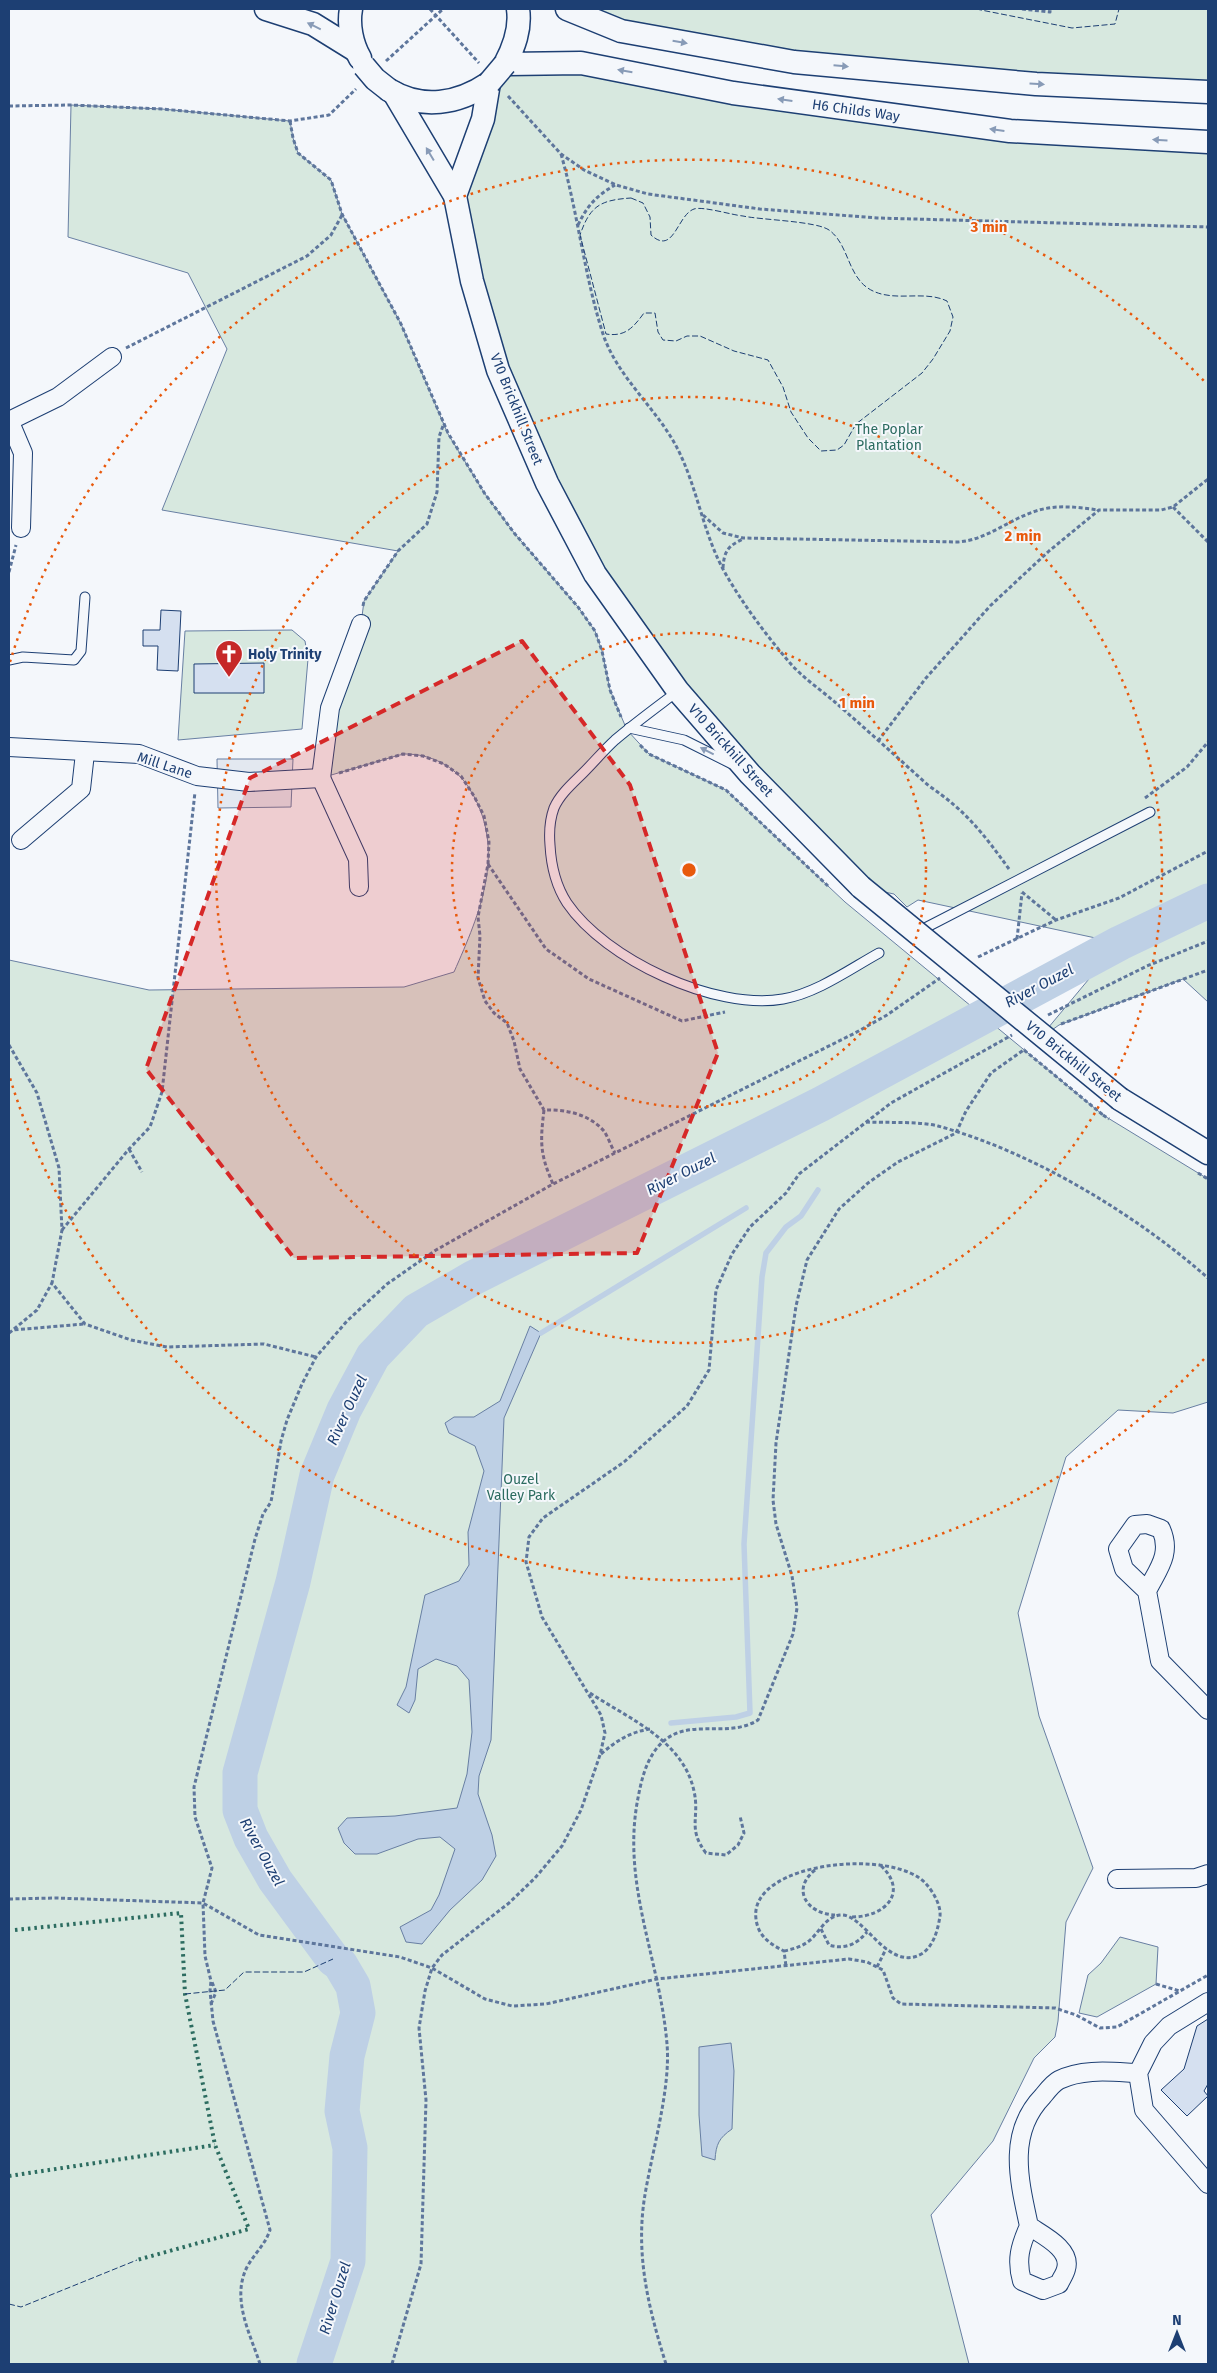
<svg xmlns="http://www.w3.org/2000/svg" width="1217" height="2373" viewBox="0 0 1217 2373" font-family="'Fira Sans',sans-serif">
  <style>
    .green { fill: #d7e8df; stroke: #687fa3 }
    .parking { fill: #e3e8f0; stroke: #687fa3 }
    .water { fill: #bed0e5; stroke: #687fa3 }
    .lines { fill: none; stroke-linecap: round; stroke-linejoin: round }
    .stream { stroke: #bed0e5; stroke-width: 5.5 }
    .river { stroke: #bed0e5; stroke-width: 35 }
    .building { fill: #d5e0f0; stroke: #1d3f73 }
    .service-casing { stroke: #1d3f73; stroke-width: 11 }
    .minor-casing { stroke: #1d3f73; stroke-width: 20 }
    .tertiary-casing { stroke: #1d3f73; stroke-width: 25 }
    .path { stroke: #5e769c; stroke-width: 3; stroke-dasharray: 4 2.5; stroke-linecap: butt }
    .service { stroke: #f4f7fb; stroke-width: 9 }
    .minor { stroke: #f4f7fb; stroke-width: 18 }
    .tertiary { stroke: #f4f7fb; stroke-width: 22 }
    .tertiary-bridge-casing { stroke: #1d3f73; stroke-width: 25; stroke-linecap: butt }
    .path-bridge { stroke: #5e769c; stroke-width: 3; stroke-dasharray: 4 2.5; stroke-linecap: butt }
    .tertiary-bridge { stroke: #f4f7fb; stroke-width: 22 }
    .hedge { stroke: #2c6c60; stroke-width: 4; stroke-dasharray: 2.5 4; stroke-linecap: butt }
    .fence { stroke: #1d3f73; stroke-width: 1; stroke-dasharray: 6 2.5; stroke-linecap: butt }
    .oneway { fill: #889bb7 }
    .marked { fill: #d62828; fill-opacity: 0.2; stroke: #d62828; stroke-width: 4; stroke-dasharray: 10 6; stroke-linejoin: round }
    .ring { fill: none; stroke: #e8590c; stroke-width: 2.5; stroke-dasharray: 2.5 5 }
    .labels { text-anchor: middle; stroke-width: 4; stroke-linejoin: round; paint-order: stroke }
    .street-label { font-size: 14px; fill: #1d3f73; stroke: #f4f7fb }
    .park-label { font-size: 14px; fill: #2c6c60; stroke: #f4f7fb }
    .poi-label { font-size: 14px; font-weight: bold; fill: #1d3f73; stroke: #f4f7fb; text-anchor: start }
    .water-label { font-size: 15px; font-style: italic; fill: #1d3f73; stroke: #f4f7fb }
    .centre { fill: #e8590c; stroke: #f4f7fb; stroke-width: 2.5 }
    .ring-label { font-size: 15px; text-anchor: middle; font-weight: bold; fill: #e8590c; stroke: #f4f7fb; stroke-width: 4; stroke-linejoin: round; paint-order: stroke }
  </style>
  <rect width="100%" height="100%" fill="#f4f7fb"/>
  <!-- green -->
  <g class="green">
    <path d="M567 9H1208V92L795 62Z"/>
    <path d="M505 64 733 93 1208 142V1002L1183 979 1059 1025 1038 1040 1119 943 918 900 907 907 894 894 861 887 750 774 595 574 498 370 455 196Z"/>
    <path d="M71 105 162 109 290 121 293 138 298 153 331 180 342 214 401 324 448 434 485 494 515 534 578 607 595 631 602 651 610 690 627 730 649 754 726 790 845 902 1103 1115 1208 1179V1402L1173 1413 1118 1410 1066 1457 1018 1613 1039 1716 1093 1868 1066 1922 1058 2021 1055 2037 1034 2058 993 2141 931 2215 969 2364H9V960L149 990 404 987 454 972C480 913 508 849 469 788 455 766 431 754 405 754 397 755 387 759 379 761 360 767 340 772 321 778L361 624 364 601 398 551 162 510 227 349 188 273 68 237Z"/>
    <path d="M292 630 305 641 308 659 302 729 178 740 185 631Z"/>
    <path d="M1120 1937 1158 1947 1156 1984 1097 2017 1079 2013 1088 1975 1101 1963Z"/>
  </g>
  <!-- parking -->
  <path class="parking" d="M217 759H293L291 807 218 808Z"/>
  <!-- water -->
  <g class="water">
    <path d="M530 1326 541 1333 504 1418 491 1740 479 1776 478 1794 492 1835 496 1856 482 1880 450 1910 422 1944 406 1942 400 1927 431 1910 439 1895 455 1849 440 1837 418 1839 377 1854H355L344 1843 338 1828 347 1818 395 1816 457 1808 467 1774 472 1732 469 1680 457 1666 436 1659 418 1669 415 1700 409 1713 397 1705 406 1687 425 1595 459 1581 469 1565 468 1532 484 1471 475 1446 449 1433 445 1423 454 1417H474L500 1401Z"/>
    <path d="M731 2043 734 2071 732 2129C719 2138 716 2144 715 2160L702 2156 699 2115V2047Z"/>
  </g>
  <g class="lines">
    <!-- stream -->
    <g class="stream">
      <path d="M541 1333 746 1208"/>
      <path d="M671 1723 736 1717 750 1713 744 1544 762 1277 766 1253 786 1227 801 1216 818 1190"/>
    </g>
    <!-- river -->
    <path class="river" d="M314 2364 348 2261 350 2148 342 2111 347 2056 358 2013 353 1986 340 1964 333 1959 275 1880 251 1838 240 1810V1773L293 1582 317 1475 344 1410 373 1356 416 1311 473 1278 821 1104 1120 943 1208 901"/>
  </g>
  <!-- building -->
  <g class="building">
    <path d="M161 610 181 611 178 671 157 670 158 646H143V630H160Z"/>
    <path d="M264 663V693H194V664Z"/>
    <path d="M1208 2019V2084L1204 2091 1208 2096 1187 2116 1161 2090 1184 2069 1197 2026Z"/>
  </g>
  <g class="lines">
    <defs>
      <g id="service">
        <path d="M9 660 23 657 74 660 81 651 85 597"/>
        <path d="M678 691C657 707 635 723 615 740 604 750 594 762 583 773 573 783 560 794 554 808 550 819 549 833 550 845 551 864 556 886 567 903 605 959 715 1011 783 999 817 993 850 969 879 953"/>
        <path d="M629 728 684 740 732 764"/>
        <path d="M927 927 1150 812"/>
      </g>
      <g id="minor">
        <path d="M9 420 23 453 21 528"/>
        <path d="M9 421 58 397 112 357"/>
        <path d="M9 747 139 754 197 776 249 782 321 778 330 708 361 624"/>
        <path d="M321 778 358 859 359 887"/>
        <path d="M21 840 81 789 85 753"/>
        <path d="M1147 1591C1158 1569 1172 1554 1161 1529L1147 1524 1135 1525 1118 1549 1124 1569 1147 1591 1160 1661 1208 1710"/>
        <path d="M1117 1879 1196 1878 1208 1874"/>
        <path d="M1208 2002 1169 2026 1153 2043 1138 2073 1144 2110 1208 2184"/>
        <path d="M1029 2226C1020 2246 1016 2260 1022 2281L1043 2290 1059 2284C1061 2279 1065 2274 1066 2269 1072 2249 1042 2235 1029 2226 1019 2180 1007 2133 1043 2096 1047 2091 1053 2083 1059 2080 1083 2068 1113 2072 1138 2073"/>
      </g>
      <g id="tertiary">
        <path d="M266 9 313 24 355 50"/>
        <path d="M351 9C348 25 352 44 360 58"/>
        <path d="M518 9C521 29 514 47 505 64L581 63 733 93 1010 131 1208 142"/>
        <path d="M567 9 621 31 794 62 1036 84 1208 92"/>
        <path d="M389 90C422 110 458 104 489 83"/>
        <path d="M394 93 455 196 472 281 498 370 547 483 595 574 678 691 750 774 861 887"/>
        <path d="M455 196 483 119 489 83"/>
        <path d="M1120 1099 1208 1153"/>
      </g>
    </defs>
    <!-- service casing -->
    <use href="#service" class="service-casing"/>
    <!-- minor casing -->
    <use href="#minor" class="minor-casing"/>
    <!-- tertiary casing -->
    <use href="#tertiary" class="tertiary-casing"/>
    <!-- path -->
    <g class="path">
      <path d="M430 9 479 63"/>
      <path d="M1022 9 1050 12V9"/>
      <path d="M386 61 443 9"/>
      <path d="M508 96 561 154 584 170 616 185 648 194 760 209 877 218 1208 227"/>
      <path d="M9 106 71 105 162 109 290 121 329 115 356 89"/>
      <path d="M290 121 293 138 298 153 331 180 342 214 401 324 448 433 485 494 515 534 578 607 595 631 602 651 610 690 621 717"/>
      <path d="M561 154C578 213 584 275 603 334 617 376 654 406 675 444 697 484 702 531 724 571 742 603 766 635 790 663 803 678 821 690 836 703 867 730 898 758 929 786 966 811 983 833 1009 869"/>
      <path d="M578 225C587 206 596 196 615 185"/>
      <path d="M126 348 307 256 331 235 342 215"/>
      <path d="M1173 507 1208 542"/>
      <path d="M703 515 723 533 743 538 958 542C986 540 1007 521 1033 512 1054 504 1077 507 1098 510"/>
      <path d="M723 568C724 551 728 546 743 539"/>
      <path d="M9 572 16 545"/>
      <path d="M363 606 364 601 398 551 427 524 437 492 439 437 444 423"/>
      <path d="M878 741 926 678 990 606 1049 551 1099 510H1161L1173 507 1208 479"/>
      <path d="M640 745 649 754 726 790 828 886"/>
      <path d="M339 773 403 754 423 756 444 764 461 776 474 796 484 816 489 842 488 864 478 917 480 936 478 978 485 1001 494 1013 507 1023 514 1041 520 1069 544 1110C565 1109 589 1114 604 1131 608 1137 611 1146 615 1153"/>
      <path d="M1145 798 1187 767 1208 742"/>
      <path d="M488 864 546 949 589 979 682 1021 725 1012"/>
      <path d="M1022 892 1056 920"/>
      <path d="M1017 939 1022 893"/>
      <path d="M978 957 1056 920 1119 898 1208 851"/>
      <path d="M1048 1015 1147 966 1208 941"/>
      <path d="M1061 1024 1208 970"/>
      <path d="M9 1045 37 1093 59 1168 62 1230 52 1283 85 1324 131 1340 167 1347 264 1344 316 1357"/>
      <path d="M544 1110C540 1143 540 1154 553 1184"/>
      <path d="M1103 1115 1109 1119"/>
      <path d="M866 1122C887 1123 918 1121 938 1126 1033 1152 1135 1214 1208 1278"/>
      <path d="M129 1149 142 1172"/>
      <path d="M1198 1173 1208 1179"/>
      <path d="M62 1230 129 1149 150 1127 162 1092 195 792"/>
      <path d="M14 1329 37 1310 52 1283"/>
      <path d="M9 1333 13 1330 84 1324"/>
      <path d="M590 1693C629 1719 683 1740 694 1791 700 1818 687 1828 706 1853L726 1855 738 1845 744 1833 740 1816"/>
      <path d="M601 1754C616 1741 630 1732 650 1729"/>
      <path d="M815 1870C790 1890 808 1914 835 1915"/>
      <path d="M9 1899 55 1898 203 1903 259 1935 400 1957 432 1968 485 1999 512 2006 546 2004 657 1979 849 1959 867 1962 883 1970 893 1998 901 2004 1055 2008 1076 2015 1100 2028 1117 2027 1208 1975"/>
      <path d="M852 1917C886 1917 910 1891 879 1864"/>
      <path d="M821 1929 829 1945C845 1950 857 1944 867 1932"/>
      <path d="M784 1951C793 1949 801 1947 809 1941 819 1933 825 1917 840 1915 864 1912 888 1975 923 1953 934 1945 938 1929 940 1916 941 1906 934 1893 927 1885 897 1847 748 1861 756 1919 758 1936 770 1944 784 1951L786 1966"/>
      <path d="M877 1967 886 1949"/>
      <path d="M1156 1984 1180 1991"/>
      <path d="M211 2004 216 1992 212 1982"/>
      <path d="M260 2364C250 2333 231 2299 247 2267 254 2254 265 2245 270 2230L213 2021 210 1991 211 1981 205 1956 203 1903 212 1868 195 1817 194 1787 255 1539 263 1514 271 1502 281 1441 287 1420 302 1384 316 1357 347 1321 387 1284 436 1250 553 1184 855 1033 887 1015 940 978"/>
      <path d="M392 2364 421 2264 426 2100 419 2028 425 1991 432 1968 442 1955 509 1903 535 1878 562 1846 581 1810 600 1755 605 1733 601 1715 542 1617 526 1562 529 1537 543 1518 624 1462 687 1406 709 1370 716 1290 732 1254 750 1227 786 1193 799 1174 891 1103 1012 1035"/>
      <path d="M666 2364C649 2310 636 2258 644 2201 651 2154 671 2090 667 2044 660 1959 621 1884 638 1798 641 1782 645 1765 654 1752 681 1712 725 1741 758 1720L793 1634 797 1608 792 1576 776 1524 773 1500 776 1443 796 1306 807 1260 839 1209 868 1183 898 1162 956 1133 966 1111 991 1073 1025 1049"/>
    </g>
    <!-- service -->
    <use href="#service" class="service"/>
    <!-- minor -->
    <use href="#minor" class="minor"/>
    <!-- tertiary -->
    <use href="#tertiary" class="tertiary"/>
    <defs>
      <g id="tertiary-bridge">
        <path d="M364 66 375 79 389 90"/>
        <path d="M489 83 505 64"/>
        <path d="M861 887 1120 1099"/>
      </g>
    </defs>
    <!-- tertiary-bridge casing -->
    <use href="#tertiary-bridge" class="tertiary-bridge-casing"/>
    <!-- path-bridge -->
    <path class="path-bridge" d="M1024 1050 1103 1115"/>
    <!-- tertiary-bridge -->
    <use href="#tertiary-bridge" class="tertiary-bridge"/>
    <!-- hedge -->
    <g class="hedge">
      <path d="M15 1930 181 1913 185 1994 215 2145 249 2229 137 2260"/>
      <path d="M9 2176 215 2145"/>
    </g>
    <!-- fence -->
    <g class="fence">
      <path d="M976 9 1072 28 1115 24 1119 9"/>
      <path d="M631 198 643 203 650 217 651 235C674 256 677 215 694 209 703 206 732 215 743 216 761 220 816 221 829 230 850 245 847 279 873 291 896 302 924 290 947 301L953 317 950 331 933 359 922 373 856 424 844 445 837 450 821 451 808 438 791 412 783 387 768 360 734 351 700 336H687L676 341 663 340 658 332 655 313H644C633 328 625 337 606 334L580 235C590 206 600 200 631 198Z"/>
      <path d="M185 1994 225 1990 244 1972H304L333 1959"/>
      <path d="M9 2304 21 2307 137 2260"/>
    </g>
  </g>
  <!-- one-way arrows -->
  <defs><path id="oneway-solid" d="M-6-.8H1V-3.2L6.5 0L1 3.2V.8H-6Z" transform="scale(1.25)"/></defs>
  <g class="oneway">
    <use href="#oneway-solid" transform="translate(314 26) rotate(-154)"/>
    <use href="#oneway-solid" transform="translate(680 42) rotate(10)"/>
    <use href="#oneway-solid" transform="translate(841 66) rotate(5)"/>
    <use href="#oneway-solid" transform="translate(625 71) rotate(-170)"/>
    <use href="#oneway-solid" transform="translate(1037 84) rotate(4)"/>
    <use href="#oneway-solid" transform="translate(785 100) rotate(-172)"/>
    <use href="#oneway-solid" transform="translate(997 130) rotate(-172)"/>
    <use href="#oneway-solid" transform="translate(1160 140) rotate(-177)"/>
    <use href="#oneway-solid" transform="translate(430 154) rotate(-121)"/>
    <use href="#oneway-solid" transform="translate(707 751) rotate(-153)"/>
  </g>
  <!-- marked area -->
  <path class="marked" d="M522 641 630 785 718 1053 637 1253 294 1258 146 1069 250 778Z"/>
  <!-- distance rings -->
  <g class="ring">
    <circle cx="689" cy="870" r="237"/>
    <circle cx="689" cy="870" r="473"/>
    <path d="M1204 1359A710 710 0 0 1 10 1078M10 662A710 710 0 0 1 1204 381"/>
  </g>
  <!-- icons -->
  <defs>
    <symbol id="church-pin" viewBox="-11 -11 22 30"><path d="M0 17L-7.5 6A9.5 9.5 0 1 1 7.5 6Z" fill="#c62828" stroke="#f4f7fb"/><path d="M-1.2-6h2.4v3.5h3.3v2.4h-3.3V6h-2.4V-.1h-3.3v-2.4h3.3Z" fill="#fff"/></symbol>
  </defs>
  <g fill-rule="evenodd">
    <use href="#church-pin" x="213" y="638" width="32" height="43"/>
  </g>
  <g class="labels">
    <!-- street labels -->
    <g class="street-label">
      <text transform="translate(856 110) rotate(8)" y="5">H6 Childs Way</text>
      <text transform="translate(517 409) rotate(68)" y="5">V10 Brickhill Street</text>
      <text transform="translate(731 750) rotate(48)" y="5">V10 Brickhill Street</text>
      <text transform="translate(165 765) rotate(18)" y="5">Mill Lane</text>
      <text transform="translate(1074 1061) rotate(39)" y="5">V10 Brickhill Street</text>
    </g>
    <!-- park labels -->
    <g class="park-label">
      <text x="889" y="434">The Poplar<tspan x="889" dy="16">Plantation</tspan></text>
      <text x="521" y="1484">Ouzel<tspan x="521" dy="16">Valley Park</tspan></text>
    </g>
    <!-- poi labels -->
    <g class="poi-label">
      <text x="248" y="659">Holy Trinity</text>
    </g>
    <!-- water labels -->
    <g class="water-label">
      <text transform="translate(1039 986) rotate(-28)" y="5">River Ouzel</text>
      <text transform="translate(681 1174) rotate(-27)" y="5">River Ouzel</text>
      <text transform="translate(347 1410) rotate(-65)" y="5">River Ouzel</text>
      <text transform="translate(262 1852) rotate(61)" y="5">River Ouzel</text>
      <text transform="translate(335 2298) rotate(-73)" y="5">River Ouzel</text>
    </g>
  </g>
  <circle cx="689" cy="870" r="8" class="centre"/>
  <g class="ring-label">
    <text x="989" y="232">3 min</text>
    <text x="1023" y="541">2 min</text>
    <text x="857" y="708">1 min</text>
  </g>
  <!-- border -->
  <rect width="1217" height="2373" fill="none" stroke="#1d3f73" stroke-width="20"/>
  <!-- north arrow -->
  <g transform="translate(1177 2333)" stroke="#f4f7fb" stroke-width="4" paint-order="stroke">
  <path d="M0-4L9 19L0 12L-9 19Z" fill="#1d3f73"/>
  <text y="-8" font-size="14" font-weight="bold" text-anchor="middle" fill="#1d3f73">N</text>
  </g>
</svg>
